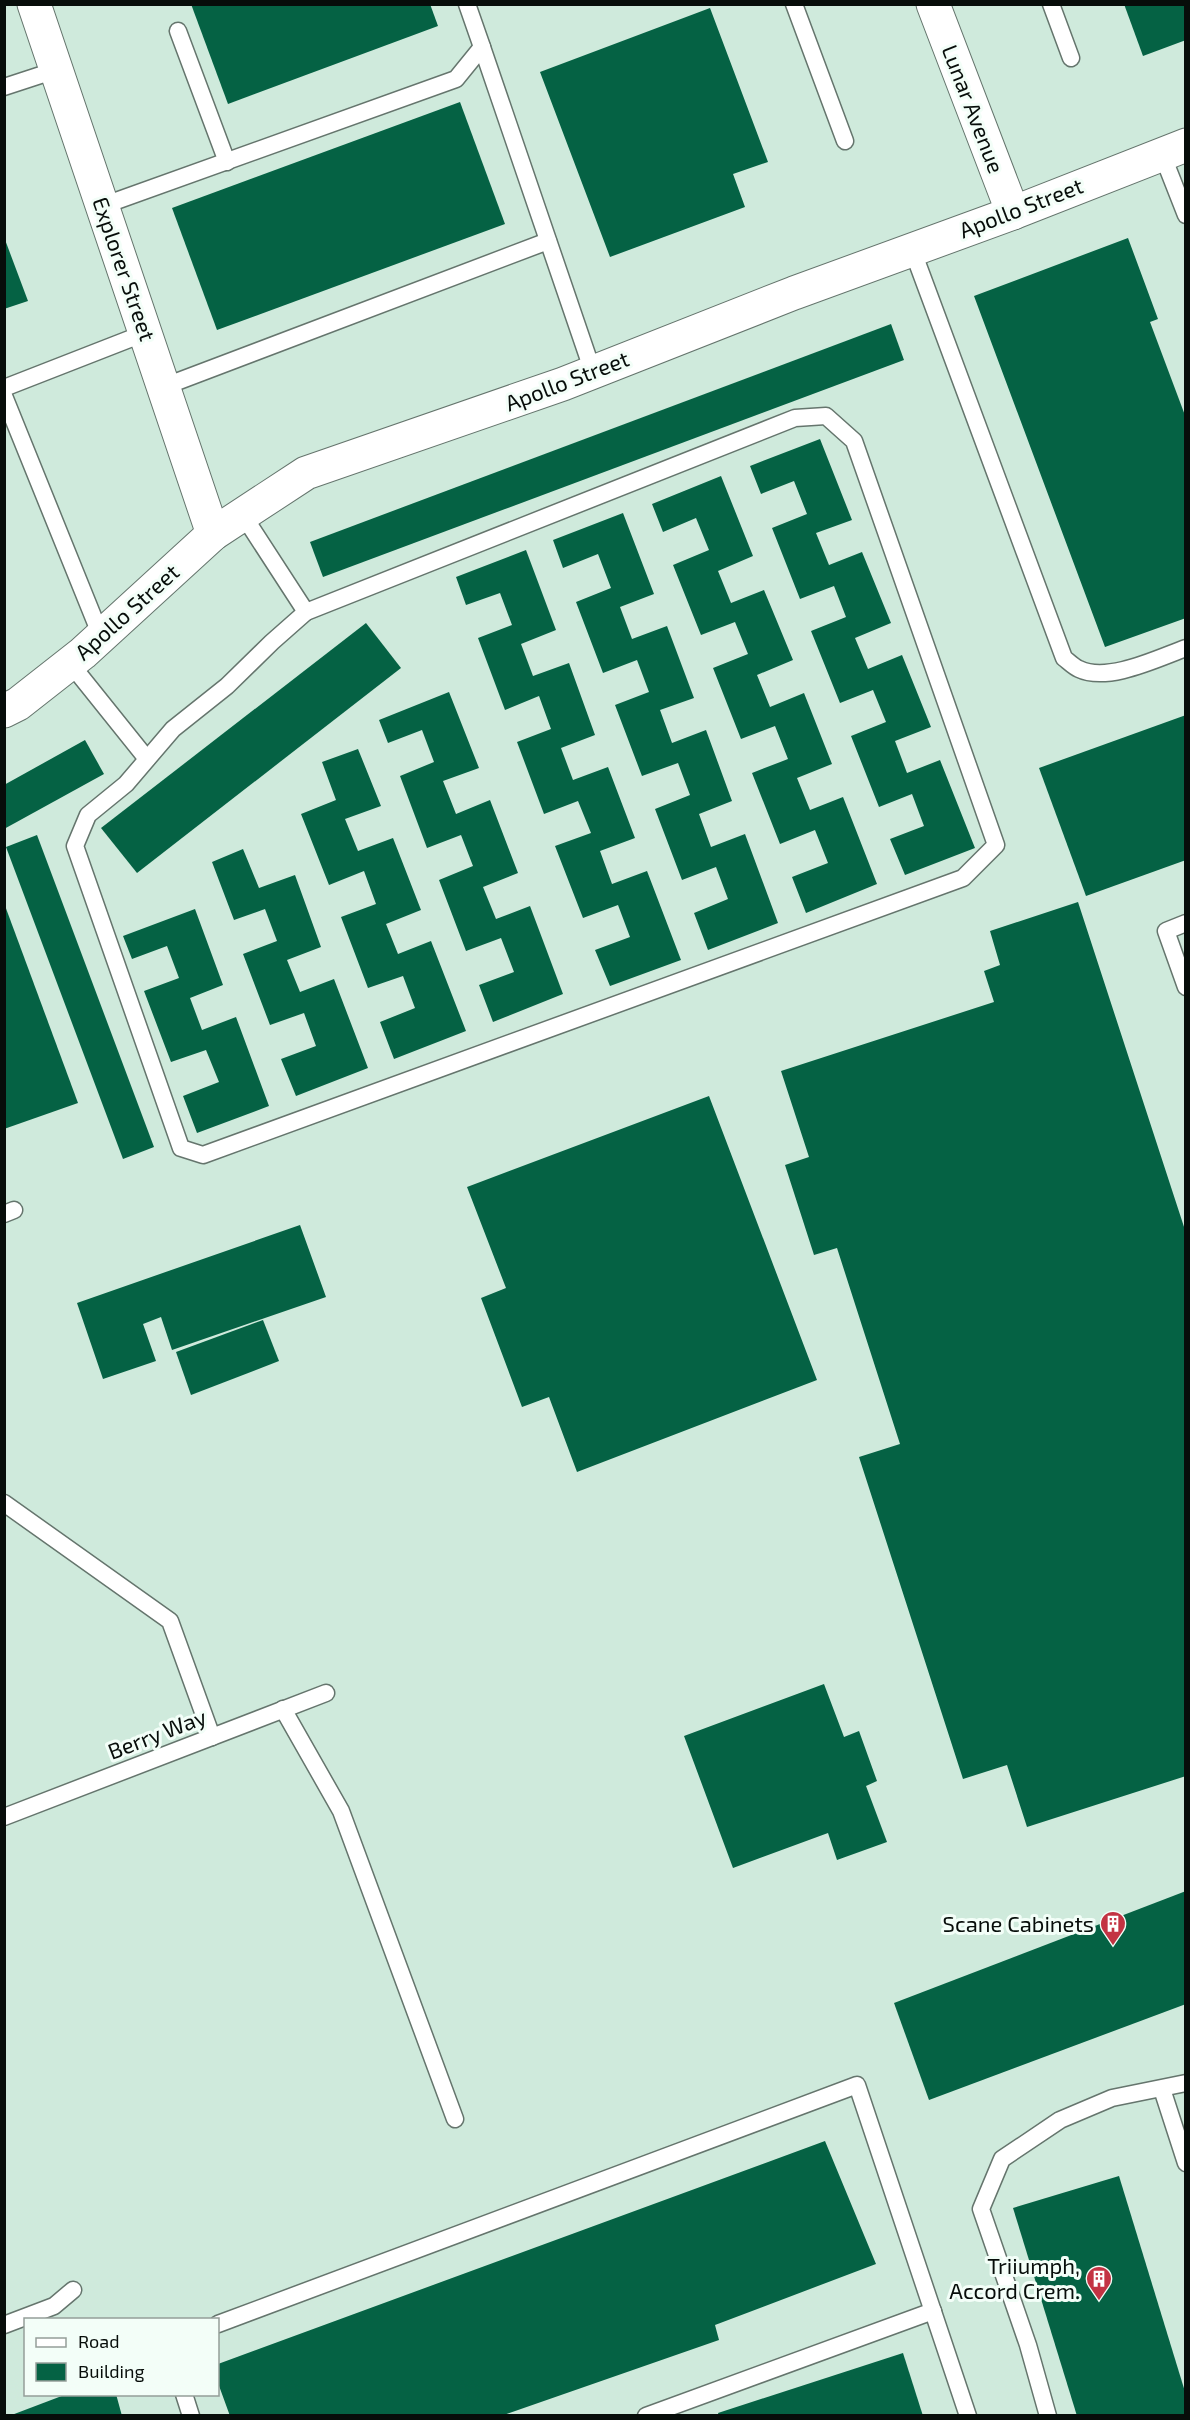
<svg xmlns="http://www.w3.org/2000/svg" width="1190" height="2420" viewBox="0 0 1190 2420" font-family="'Exo 2',sans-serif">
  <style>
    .built { fill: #cfeadc; fill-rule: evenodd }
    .building { fill: #056244 }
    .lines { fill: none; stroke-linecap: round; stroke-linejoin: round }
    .service-casing { stroke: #65756d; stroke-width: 19 }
    .minor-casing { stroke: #65756d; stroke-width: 35 }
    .service { stroke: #fff; stroke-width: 16 }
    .minor { stroke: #fff; stroke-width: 33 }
    .labels { text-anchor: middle; stroke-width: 6; stroke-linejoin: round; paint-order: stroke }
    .street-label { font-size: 22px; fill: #070d0a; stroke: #f3fef8 }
    .poi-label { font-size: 22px; fill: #070d0a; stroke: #f3fef8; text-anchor: end }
  </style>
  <rect width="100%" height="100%" fill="#e0f3e9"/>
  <!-- built -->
  <path class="built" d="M5 5H1185V2415L5 2416ZM26 2320H218V2394H26Z"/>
  <!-- building -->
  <g class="building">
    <path d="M191 4H430L438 26 228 104Z"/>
    <path d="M1124 4H1186V40L1143 56Z"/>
    <path d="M710 8 768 162 733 174 745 207 610 257 540 72Z"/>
    <path d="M460 102 505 224 217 330 172 208Z"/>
    <path d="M4 237 28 301 4 309Z"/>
    <path d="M1128 238 1158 319 1150 322 1186 418V618L1105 647 974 296Z"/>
    <path d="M891 324 904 360 323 577 310 542Z"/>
    <path d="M820 439 852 520 816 533 829 565 862 552 891 623 855 638 868 669 902 655 931 727 895 741 907 773 940 760 975 848 905 875 890 839 924 826 912 794 879 807 851 736 886 722 873 690 840 703 811 631 846 617 834 586 800 599 772 528 807 514 794 481 761 494 750 466Z"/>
    <path d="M721 476 753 556 718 571 731 603 764 590 793 660 757 675 770 707 804 693 832 764 797 778 810 810 843 797 877 884 806 913 792 877 828 863 815 830 780 844 752 773 788 759 775 726 741 739 713 668 748 654 735 622 701 635 673 565 709 550 696 518 663 532 652 504Z"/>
    <path d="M623 513 654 594 620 607 632 639 667 626 694 698 660 710 672 743 706 730 732 801 699 814 711 847 745 834 778 923 708 950 694 913 728 899 716 867 682 880 655 809 690 795 678 763 642 776 615 705 649 692 637 660 603 673 576 602 611 588 598 554 563 568 553 540Z"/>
    <path d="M526 550 556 630 521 644 533 676 569 663 595 735 561 748 573 780 608 767 635 838 600 851 612 884 647 871 681 960 610 986 595 950 630 937 618 905 583 918 555 846 591 833 578 801 544 814 517 742 551 729 539 696 505 710 478 638 512 625 500 593 466 605 456 577Z"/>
    <path d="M366 623 401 668 137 873 101 828Z"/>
    <path d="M449 692 479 768 443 781 456 814 490 800 518 873 483 887 496 919 530 906 563 994 493 1022 479 985 514 972 501 938 466 951 439 880 473 866 461 835 427 848 400 776 434 762 422 730 388 743 379 720Z"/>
    <path d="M1186 715V860L1086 896 1039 768Z"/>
    <path d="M85 740 104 774 4 829V785Z"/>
    <path d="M358 749 381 806 345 819 358 851 393 838 421 910 386 924 398 954 431 941 466 1031 394 1059 380 1022 415 1008 403 976 368 988 341 917 376 904 364 871 329 885 301 814 336 800 322 762Z"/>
    <path d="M37 835 154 1147 123 1159 6 847Z"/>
    <path d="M243 849 259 888 295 875 321 947 287 960 300 992 334 979 368 1068 296 1096 281 1059 316 1046 304 1013 270 1025 243 954 277 941 265 909 234 920 212 862Z"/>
    <path d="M1078 902 1186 1233V1776L1027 1827 1007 1765 963 1779 859 1457 900 1444 837 1248 814 1255 785 1165 809 1157 781 1071 994 1002 984 971 1000 965 990 931Z"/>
    <path d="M4 903 78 1103 4 1129Z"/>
    <path d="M195 909 223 985 190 998 202 1030 236 1017 269 1106 197 1133 183 1096 219 1082 206 1050 171 1062 144 991 179 978 167 946 132 959 123 936Z"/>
    <path d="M709 1096 817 1380 577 1472 549 1397 522 1407 481 1298 506 1288 467 1187Z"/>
    <path d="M300 1225 326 1297 172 1350 161 1317 143 1324 156 1361 103 1379 77 1303Z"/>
    <path d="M263 1320 279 1361 191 1395 176 1352Z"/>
    <path d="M824 1684 844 1737 859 1731 877 1781 866 1786 887 1842 837 1860 828 1833 733 1868 684 1736Z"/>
    <path d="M1186 1891V2004L929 2100 894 2003Z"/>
    <path d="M825 2141 876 2264 715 2325 719 2340 501 2416H230L218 2383V2364Z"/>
    <path d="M1119 2176 1186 2395V2416H1077L1013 2208Z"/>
    <path d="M903 2353 923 2416H719L718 2413Z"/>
    <path d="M67 2394H116L122 2416H9Z"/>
  </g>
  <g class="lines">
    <defs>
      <g id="service">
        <path d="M794 4 845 141"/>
        <path d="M1051 4 1071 58"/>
        <path d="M178 31 227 162"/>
        <path d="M482 47 593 372"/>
        <path d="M4 87 56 70"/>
        <path d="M1162 154 1186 215"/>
        <path d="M102 206 456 79 482 47 467 4"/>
        <path d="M912 249 1064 658C1068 661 1074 667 1079 669 1108 683 1158 658 1186 648"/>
        <path d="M163 387 548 241"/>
        <path d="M4 388 145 333"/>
        <path d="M4 396 101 636"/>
        <path d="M826 416 854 441 996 845 963 878 203 1155 181 1148 75 846 88 815 126 784 173 729 227 686 272 642 306 612 795 418Z"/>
        <path d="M243 515 306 612"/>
        <path d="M70 663 147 759"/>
        <path d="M1186 923 1166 931 1186 987"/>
        <path d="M4 1214 14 1210"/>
        <path d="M4 1503 170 1621 212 1737"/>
        <path d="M283 1709 341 1811 455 2119"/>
        <path d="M4 1817 326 1693"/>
        <path d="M1162 2089 1186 2163"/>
        <path d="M218 2324 857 2085 968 2416"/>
        <path d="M4 2325 54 2306 73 2290"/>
        <path d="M184 2394 191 2416"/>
        <path d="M646 2416 933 2311"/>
        <path d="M1048 2416 1028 2345 981 2209 1002 2159 1060 2120 1112 2098 1186 2083"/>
      </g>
      <g id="minor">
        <path d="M34 4 213 534"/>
        <path d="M933 4 1013 213"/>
        <path d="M4 711 18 704 83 653 213 534 306 473 563 384 794 293 1013 213 1186 145"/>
      </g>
    </defs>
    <!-- service casing -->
    <use href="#service" class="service-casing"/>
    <!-- minor casing -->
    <use href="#minor" class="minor-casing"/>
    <!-- service -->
    <use href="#service" class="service"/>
    <!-- minor -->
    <use href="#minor" class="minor"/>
  </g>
  <!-- icons -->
  <defs>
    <symbol id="building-pin" viewBox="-11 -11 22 30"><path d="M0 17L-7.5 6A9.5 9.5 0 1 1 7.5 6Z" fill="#c33343" stroke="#f3fef8"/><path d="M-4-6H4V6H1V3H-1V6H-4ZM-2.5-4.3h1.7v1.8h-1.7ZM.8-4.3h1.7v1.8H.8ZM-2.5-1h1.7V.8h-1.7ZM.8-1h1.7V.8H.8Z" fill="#fff"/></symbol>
  </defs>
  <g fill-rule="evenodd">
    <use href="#building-pin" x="1098" y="1909" width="30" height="40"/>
    <use href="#building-pin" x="1084" y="2264" width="30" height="40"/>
  </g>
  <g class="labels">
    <!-- street labels -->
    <g class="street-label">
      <text transform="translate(973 109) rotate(69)" y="8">Lunar Avenue</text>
      <text transform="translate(1021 208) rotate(-21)" y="8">Apollo Street</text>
      <text transform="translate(124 269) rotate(71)" y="8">Explorer Street</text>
      <text transform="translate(567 381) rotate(-21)" y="8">Apollo Street</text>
      <text transform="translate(127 612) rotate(-42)" y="8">Apollo Street</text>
      <text transform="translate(157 1734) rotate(-21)" y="8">Berry Way</text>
    </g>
    <!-- poi labels -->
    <g class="poi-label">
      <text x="1094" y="1932">Scane Cabinets</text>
      <text x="1080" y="2274">Triiumph,<tspan x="1080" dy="25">Accord Crem.</tspan></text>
    </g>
  </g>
  <!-- border -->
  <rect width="1190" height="2420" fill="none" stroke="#070d0a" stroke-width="12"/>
  <!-- legend -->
  <rect x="24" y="2318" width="195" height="78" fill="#f3fef8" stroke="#959e99" stroke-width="1.5"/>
  <rect x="36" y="2338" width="30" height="9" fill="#ffffff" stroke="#959e99" stroke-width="1.5"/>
  <text x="78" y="2348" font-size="18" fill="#070d0a">Road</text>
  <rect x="36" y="2363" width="30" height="18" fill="#056244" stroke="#959e99" stroke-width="1.5"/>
  <text x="78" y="2378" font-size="18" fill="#070d0a">Building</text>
</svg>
